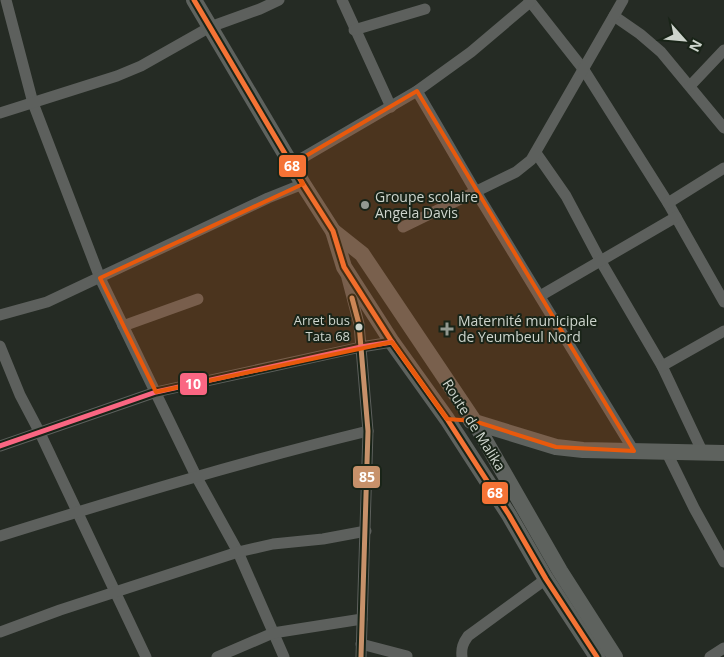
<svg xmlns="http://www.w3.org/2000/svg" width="724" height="657" viewBox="0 0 724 657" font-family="'Open Sans',sans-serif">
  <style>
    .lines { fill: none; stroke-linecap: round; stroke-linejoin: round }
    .street { stroke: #5d605d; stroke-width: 11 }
    .secondary { stroke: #5e625e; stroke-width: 16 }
    .bus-1-casing { stroke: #192418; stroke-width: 9 }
    .bus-2-casing { stroke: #192418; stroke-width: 9 }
    .bus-3-casing { stroke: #192418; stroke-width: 9 }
    .bus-1 { stroke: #f57335; stroke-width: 5 }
    .bus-2 { stroke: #c7916a; stroke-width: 5 }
    .bus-3 { stroke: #fa6682; stroke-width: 5 }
    .marked { fill: #e8590c; fill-opacity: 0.2; stroke: #e8590c; stroke-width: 4; stroke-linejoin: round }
    .poi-dot { fill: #929991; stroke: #192418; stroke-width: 2 }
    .bus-dot { fill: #cdd4cc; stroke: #192418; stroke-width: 2 }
    .labels { text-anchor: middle; stroke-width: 4; stroke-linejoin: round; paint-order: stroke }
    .bus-label { font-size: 13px; fill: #cdd4cc; stroke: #192418; text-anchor: end }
    .poi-label { font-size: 14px; fill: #cdd4cc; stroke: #192418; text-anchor: start }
    .street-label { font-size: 14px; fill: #cdd4cc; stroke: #192418 }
    .line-badge { stroke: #192418; stroke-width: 2 }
    .badge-label { font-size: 14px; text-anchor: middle; font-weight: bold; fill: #fff }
  </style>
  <rect width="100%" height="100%" fill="#252b24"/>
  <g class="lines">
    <!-- street -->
    <g class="street">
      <path d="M6 0 33 103 100 278 196 476 238 552 284 657"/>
      <path d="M342 0 391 107"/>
      <path d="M529 0 584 70 668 203 724 302"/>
      <path d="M614 16 640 34 661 52 724 128"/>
      <path d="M354 30 425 9"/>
      <path d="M690 86 724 50"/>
      <path d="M417 91 476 192 634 451"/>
      <path d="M0 113 117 76 141 66 210 27 260 9 279 0"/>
      <path d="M536 153 566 196 600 260 662 366 703 453"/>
      <path d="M292 164 417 91 471 52 530 2"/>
      <path d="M668 203 724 168"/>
      <path d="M403 227 516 172 531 160 623 0"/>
      <path d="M347 278 359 324 368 431 361 657"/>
      <path d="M540 296 676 217"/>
      <path d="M0 315 47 302 268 198 303 184"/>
      <path d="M123 326 198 299"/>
      <path d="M0 346 20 395 40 433 146 657"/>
      <path d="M662 366 724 331"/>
      <path d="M0 446 156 392 361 347 392 342"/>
      <path d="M666 451 694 508 724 562"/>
      <path d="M0 536C122 498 244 461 368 431"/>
      <path d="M0 632 60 610 238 552 273 544 323 539 366 531"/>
      <path d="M361 644 407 656"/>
      <path d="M217 657 273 633 362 619"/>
      <path d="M462 657C461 648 463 643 468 636L546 579"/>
      <path d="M710 657 724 648"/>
    </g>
    <!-- secondary -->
    <g class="secondary">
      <path d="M194 0 303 184 333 231 344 267 392 342 447 419 509 515 546 579 597 657"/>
      <path d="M333 231 362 254 474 421 560 571 615 657"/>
      <path d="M471 421 556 447 583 450 724 453"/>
    </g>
    <defs>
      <path id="bus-1" d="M194 0 303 184 333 231 344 267 392 342 447 419 509 515 546 579 597 657"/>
      <path id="bus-2" d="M352 298 359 324 368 431 361 657"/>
      <path id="bus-3" d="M0 446 156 392 361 347 392 342"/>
    </defs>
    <!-- bus-1 casing -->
    <use href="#bus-1" class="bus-1-casing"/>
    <!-- bus-2 casing -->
    <use href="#bus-2" class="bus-2-casing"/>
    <!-- bus-3 casing -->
    <use href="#bus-3" class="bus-3-casing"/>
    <!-- bus-1 -->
    <use href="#bus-1" class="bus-1"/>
    <!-- bus-2 -->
    <use href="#bus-2" class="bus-2"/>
    <!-- bus-3 -->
    <use href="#bus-3" class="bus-3"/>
  </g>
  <!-- marked area -->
  <path class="marked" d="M417 91 634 451 556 447 474 421 447 419 392 342 156 392 100 278 303 184 292 164Z"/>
  <!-- markers -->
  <g class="poi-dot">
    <circle cx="365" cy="205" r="5"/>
    <path d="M444.5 321.5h5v5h5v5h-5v5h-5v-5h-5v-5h5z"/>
  </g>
  <circle class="bus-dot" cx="359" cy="327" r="4.5"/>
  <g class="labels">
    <!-- bus labels -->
    <g class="bus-label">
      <text x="350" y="325">Arret bus<tspan x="350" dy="16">Tata 68</tspan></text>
    </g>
    <!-- poi labels -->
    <g class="poi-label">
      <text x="375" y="202">Groupe scolaire<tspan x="375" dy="16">Angela Davis</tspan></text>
      <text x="458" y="326">Maternité municipale<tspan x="458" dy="16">de Yeumbeul Nord</tspan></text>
    </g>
    <!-- street labels -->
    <g class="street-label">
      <text transform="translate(474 425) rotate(58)" y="5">Route de Malika</text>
    </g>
  </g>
  <g class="line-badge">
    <rect x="278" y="154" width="29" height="24" rx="5" fill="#f57335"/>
    <rect x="179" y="372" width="29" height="24" rx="5" fill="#fa6682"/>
    <rect x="352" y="465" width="29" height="24" rx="5" fill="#c7916a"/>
    <rect x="481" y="481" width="28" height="24" rx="5" fill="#f57335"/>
  </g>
  <g class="badge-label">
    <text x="292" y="171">68</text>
    <text x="193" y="389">10</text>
    <text x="367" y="482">85</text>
    <text x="495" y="498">68</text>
  </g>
  <!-- north arrow -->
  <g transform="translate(684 40) rotate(117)" stroke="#192418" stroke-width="4" paint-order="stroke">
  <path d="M0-4L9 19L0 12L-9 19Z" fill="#cdd4cc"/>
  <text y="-8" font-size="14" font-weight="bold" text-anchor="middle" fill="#cdd4cc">N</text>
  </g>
</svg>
